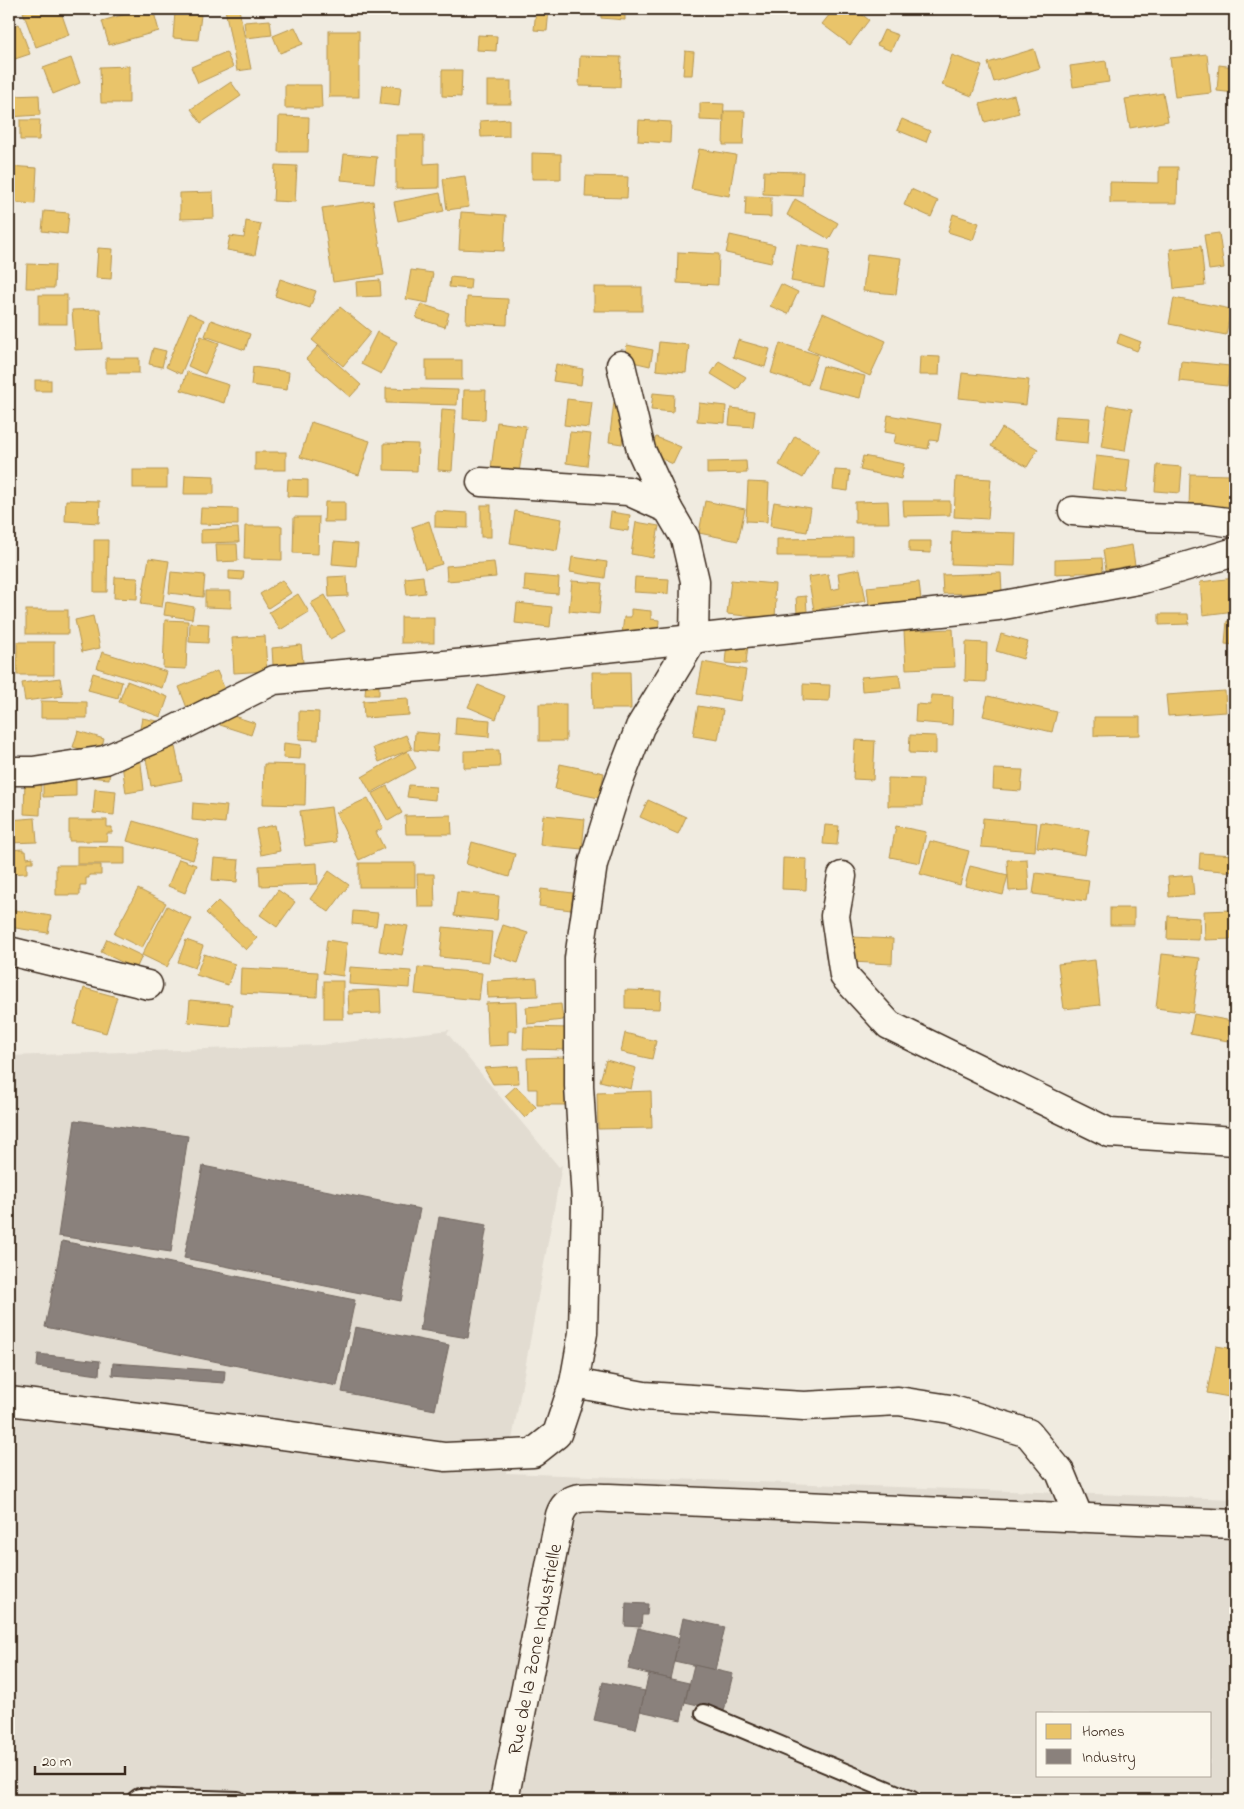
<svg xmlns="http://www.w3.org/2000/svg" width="1244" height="1809" viewBox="0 0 1244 1809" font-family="'Indie Flower',sans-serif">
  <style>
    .built { fill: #e2dcd1; fill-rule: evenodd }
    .homes { fill: #e9c46a; stroke: #b59653 }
    .industry { fill: #8a817c; stroke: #726760 }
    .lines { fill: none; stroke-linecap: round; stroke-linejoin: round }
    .lane-casing { stroke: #3b2a1e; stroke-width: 20 }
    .street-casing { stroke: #3b2a1e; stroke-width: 31 }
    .lane { stroke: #fbf7ec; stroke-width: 16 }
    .street { stroke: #fbf7ec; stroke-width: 28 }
    .labels { text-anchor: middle; stroke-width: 5; stroke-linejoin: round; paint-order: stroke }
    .street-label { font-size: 20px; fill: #3b2a1e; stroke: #fbf7ec }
  </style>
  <rect width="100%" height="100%" fill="#f0ebe0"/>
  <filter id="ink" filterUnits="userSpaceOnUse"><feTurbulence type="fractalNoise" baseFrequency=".02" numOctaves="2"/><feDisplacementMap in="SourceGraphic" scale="10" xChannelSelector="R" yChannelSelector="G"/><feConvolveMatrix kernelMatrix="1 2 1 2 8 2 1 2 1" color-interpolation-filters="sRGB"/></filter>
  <g filter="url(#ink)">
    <!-- built -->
    <path class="built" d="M450 1030 447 1033 559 1167 562 1165 506 1473 1235 1499V1800H9V1056L321 1045ZM1038 1713H1210V1775H1038Z"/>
    <!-- homes -->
    <g class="homes">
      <path d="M33 9H60L69 35 36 47 23 12Z"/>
      <path d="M143 9H153L159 31 109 45 102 21Z"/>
      <path d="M225 9H239L251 69 237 71Z"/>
      <path d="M536 9H549L547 31 534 30Z"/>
      <path d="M601 9H625V20L601 18Z"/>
      <path d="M834 9H855L869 20 850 45 822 24Z"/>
      <path d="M175 12 201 15 198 40 173 38Z"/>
      <path d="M270 20 272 35 246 38 244 22Z"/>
      <path d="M19 24 30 54 9 61V27Z"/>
      <path d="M295 27 303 44 280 53 273 36Z"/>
      <path d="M884 30 898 35 891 51 877 45Z"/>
      <rect x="329" y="31" width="30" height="66"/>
      <path d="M478 35 497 36 496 51 477 50Z"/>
      <path d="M1034 49 1040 68 994 82 988 63Z"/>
      <path d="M685 51 694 52 692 75H683Z"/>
      <path d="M226 52 233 67 198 83 191 67Z"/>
      <path d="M1207 54 1211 93 1175 97 1170 58Z"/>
      <path d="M952 55 982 66 972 96 942 85Z"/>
      <path d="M580 56 621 57 620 87 579 86Z"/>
      <path d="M71 58 80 83 53 94 43 68Z"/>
      <path d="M1106 61 1109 82 1073 87 1070 66Z"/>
      <path d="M1219 65 1235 67V93L1217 91Z"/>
      <path d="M129 66V103H101L100 67Z"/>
      <path d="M442 70H462L461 97 442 96Z"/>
      <rect x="487" y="81" width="24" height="23"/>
      <path d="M231 82 241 96 201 123 191 109Z"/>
      <path d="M285 85H321L322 108H285Z"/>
      <path d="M382 85 401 87 399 106 380 104Z"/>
      <path d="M1163 93 1168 121 1130 128 1125 99Z"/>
      <path d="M39 95 40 115 9 117V96Z"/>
      <path d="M1014 95 1019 113 985 122 980 104Z"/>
      <path d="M700 103 724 104 723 121 700 120Z"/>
      <path d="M724 111H745L743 145H723Z"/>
      <path d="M279 116 309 117 308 152H278Z"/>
      <path d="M509 119V136L481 137 480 121Z"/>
      <path d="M902 119 930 131 926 142 897 130Z"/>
      <path d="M20 120H40L39 140H20Z"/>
      <path d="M639 120 671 122 670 143 638 141Z"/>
      <path d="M396 135H424V164L439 163V188L396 189Z"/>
      <path d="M699 149 736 155 729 196 691 189Z"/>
      <path d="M532 153 561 154V179H532Z"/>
      <path d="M344 154 377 157 374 183 341 180Z"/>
      <path d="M275 165 297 166 295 202 273 201Z"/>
      <path d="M9 166 37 168 35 204 9 202Z"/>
      <path d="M1159 167H1178L1177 203H1110V182L1159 183Z"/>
      <path d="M764 171 803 172 802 196 763 194Z"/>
      <path d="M465 176 469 207 447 210 443 179Z"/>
      <path d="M586 176 628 177 627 198 585 197Z"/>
      <path d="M911 189 938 201 931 217 904 205Z"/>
      <path d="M213 192 214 218 180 219V193Z"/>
      <path d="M440 193 444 211 398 221 394 202Z"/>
      <path d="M746 196 771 197V217L745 216Z"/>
      <path d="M795 199 838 223 829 239 787 215Z"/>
      <path d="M373 201 384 275 333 282 322 208Z"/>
      <path d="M44 211 69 213 67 234 42 231Z"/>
      <path d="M461 212 506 215 504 251 459 249Z"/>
      <path d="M953 214 979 223 973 240 948 232Z"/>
      <path d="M246 221 261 224 255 255 227 250 230 236 244 238Z"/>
      <path d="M1219 233 1224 268 1209 270 1204 235Z"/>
      <path d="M730 235 775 245 771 263 726 253Z"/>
      <path d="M797 244 830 250 824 287 791 281Z"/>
      <path d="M1201 246 1205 286 1174 289 1170 249Z"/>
      <path d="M98 248 113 249 111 279 96 278Z"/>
      <path d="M678 252 719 254 718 285 677 283Z"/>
      <path d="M867 254 901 258 896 294 863 291Z"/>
      <path d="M27 264 55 265 54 288H26Z"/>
      <path d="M411 270 433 273 428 303 406 299Z"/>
      <path d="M450 277 471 279 470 289 449 287Z"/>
      <path d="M280 279 316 291 310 308 275 296Z"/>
      <path d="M380 280 381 296 357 297 356 282Z"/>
      <path d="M781 284 798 292 788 314 770 306Z"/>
      <rect x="594" y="287" width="48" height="24"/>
      <rect x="39" y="295" width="28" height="29"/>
      <path d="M467 297 508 299 507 325 466 323Z"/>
      <path d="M1174 298 1231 309 1226 335 1169 324Z"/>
      <path d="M421 304 449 313 445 327 416 318Z"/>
      <path d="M340 307 371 332 343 366 312 340Z"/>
      <path d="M100 309 102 349 75 350 72 310Z"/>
      <path d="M189 313 204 320 181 374 166 367Z"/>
      <path d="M823 313 886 341 870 376 807 349Z"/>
      <path d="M211 320 250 334 245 350 205 336Z"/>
      <path d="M377 332 397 342 381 374 361 364Z"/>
      <path d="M1120 334 1141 342 1137 351 1117 343Z"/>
      <path d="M201 336 219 343 205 374 188 366Z"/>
      <path d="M738 340 770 349 765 367 733 357Z"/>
      <path d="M659 342 689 345 686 373 656 370Z"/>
      <path d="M780 343 818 355 808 385 771 373Z"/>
      <path d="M627 345 653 350 650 366 624 360Z"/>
      <path d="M318 346 361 385 350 397 306 359Z"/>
      <path d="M153 348 166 351 162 367 149 364Z"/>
      <path d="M920 356 940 357 939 375H919Z"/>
      <rect x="106" y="358" width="33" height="15"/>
      <rect x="426" y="360" width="36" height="20"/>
      <path d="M719 361 746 377 737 390 711 374Z"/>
      <path d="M1181 361 1230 366 1227 386 1179 381Z"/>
      <path d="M556 364 583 369 581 385 553 381Z"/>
      <path d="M823 366 865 376 860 398 817 388Z"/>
      <path d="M253 367 289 372 287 390 251 385Z"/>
      <path d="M187 372 229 385 224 403 181 390Z"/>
      <path d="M962 373 1029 380 1026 405 959 398Z"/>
      <rect x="35" y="380" width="16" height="11"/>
      <path d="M386 388 458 390 457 405 386 403Z"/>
      <path d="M464 390H486L485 420 463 419Z"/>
      <path d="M653 393 674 395 673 412 651 410Z"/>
      <path d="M567 399 592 402 589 428 564 425Z"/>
      <path d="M614 402 626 404 622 444 609 442Z"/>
      <path d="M699 403 726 406 725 423 697 421Z"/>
      <path d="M1108 405 1132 409 1125 451 1101 447Z"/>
      <path d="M731 408 755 411 753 427 729 425Z"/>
      <path d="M442 409 456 410 452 471 438 470Z"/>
      <path d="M888 415 941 424 938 441 930 440 928 449 894 443 896 434 885 432Z"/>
      <path d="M1056 416 1090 418 1088 443 1054 440Z"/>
      <path d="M311 422 370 441 359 475 300 457Z"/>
      <path d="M497 422 526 426 518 479 490 476Z"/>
      <path d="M1002 428 1038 449 1027 467 991 446Z"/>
      <path d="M570 432 591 434 587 466 566 463Z"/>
      <path d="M795 436 819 449 803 478 779 465Z"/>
      <path d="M656 437 681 447 673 464 649 453Z"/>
      <path d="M384 443 418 444 417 471 384 470Z"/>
      <rect x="255" y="452" width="31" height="18"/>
      <path d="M863 456 904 464 901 479 860 470Z"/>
      <path d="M1096 456 1130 460 1126 493 1092 489Z"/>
      <path d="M746 461 747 473 707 474V462Z"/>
      <path d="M1157 465 1182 467 1180 493 1155 491Z"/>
      <rect x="133" y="470" width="34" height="18"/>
      <path d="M835 470 850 471 848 491 833 489Z"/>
      <path d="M1190 474 1231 475 1230 510 1189 508Z"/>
      <path d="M185 475 214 476V494H184Z"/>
      <path d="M956 477 991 479 988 519 954 517Z"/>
      <path d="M288 479 308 480V497L287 496Z"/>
      <path d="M748 482 769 483 767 522 746 521Z"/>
      <path d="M66 500 100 501 99 523 65 521Z"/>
      <path d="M705 501 745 509 738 541 699 533Z"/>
      <path d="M888 501 889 523H855V502Z"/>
      <path d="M903 501H950V515L904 516Z"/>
      <path d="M325 502H345V522H324Z"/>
      <path d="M774 502 811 508 807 532 770 526Z"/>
      <rect x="481" y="505" width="10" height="32"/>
      <path d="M201 508 238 509V525L200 524Z"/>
      <path d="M435 511 468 513V528L435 527Z"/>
      <path d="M515 511 562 519 557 551 510 543Z"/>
      <path d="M611 512 630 515 628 531 609 528Z"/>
      <path d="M294 517H319L318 554 293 553Z"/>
      <path d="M429 521 442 564 425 569 412 527Z"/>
      <path d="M636 522 659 526 653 558 631 554Z"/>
      <path d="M245 526H282V560L244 559Z"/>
      <path d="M238 528 239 542 201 543V530Z"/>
      <path d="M952 531 1016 533 1015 566 951 564Z"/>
      <path d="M853 538V556H777V539Z"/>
      <path d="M94 540H108L107 592H94Z"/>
      <path d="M909 541H931V553L909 552Z"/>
      <path d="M334 542 358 544 356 566 332 564Z"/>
      <path d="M216 544H237L238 561 217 562Z"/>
      <path d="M1132 545 1135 565 1106 570 1103 550Z"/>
      <path d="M572 557 607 562 605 578 570 572Z"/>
      <path d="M149 558 169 561 162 607 141 604Z"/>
      <path d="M1102 558 1103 572 1055 574V560Z"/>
      <path d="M494 562 496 577 447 581 446 566Z"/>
      <path d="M860 569 866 601 814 610 808 577 828 574 831 590 840 588 838 573Z"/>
      <path d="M229 571 244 572 243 580 229 579Z"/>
      <path d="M171 572 205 575 203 597 169 593Z"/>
      <path d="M1001 573 1002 592 943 594 942 575Z"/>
      <path d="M525 575 559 578 558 594 524 591Z"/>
      <path d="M347 576 348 596 329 597 328 577Z"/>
      <path d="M423 576 425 593 407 595 405 578Z"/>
      <path d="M115 577 138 578 137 599 114 598Z"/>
      <path d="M635 577 669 579 668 594 634 592Z"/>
      <path d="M1235 578V611L1203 615 1200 582Z"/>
      <path d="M282 580 291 593 268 608 260 594Z"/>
      <path d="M731 580 775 584 774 599H776L775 619 727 614Z"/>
      <path d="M572 581 602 583 599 614 569 611Z"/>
      <path d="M919 582 921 600 869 605 867 587Z"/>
      <path d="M205 591H231V608L205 607Z"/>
      <path d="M298 594 309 612 280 630 269 612Z"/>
      <path d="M325 595 345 631 330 639 311 603Z"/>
      <path d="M806 596 807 612 797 613 796 597Z"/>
      <path d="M166 602 194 607 192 619 164 615Z"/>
      <path d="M517 603 552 607 550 627 515 623Z"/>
      <path d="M631 609 651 611V619L659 620 658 637 622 634 624 617H631Z"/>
      <rect x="26" y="610" width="42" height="24"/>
      <path d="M1159 614H1188L1189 624 1159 625Z"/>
      <path d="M93 616 100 648 82 652 75 620Z"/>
      <rect x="401" y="617" width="33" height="26"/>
      <path d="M165 620 188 621 186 669 163 668Z"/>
      <path d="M1227 621 1235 622V645L1225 644Z"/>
      <path d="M190 623 209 624 208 643 189 642Z"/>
      <path d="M953 629 955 667 906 669 904 631Z"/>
      <path d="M1001 634 1028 642 1023 659 996 651Z"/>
      <path d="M265 636 267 671 234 673 232 638Z"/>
      <rect x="17" y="642" width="37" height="33"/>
      <path d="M966 642 987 643 986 682 965 681Z"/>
      <path d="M727 643 748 644 746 664 725 663Z"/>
      <path d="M301 645 303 662 273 665 272 648Z"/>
      <path d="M102 652 167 672 162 688 97 668Z"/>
      <path d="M703 662 746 670 741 701 697 694Z"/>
      <path d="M1233 662H1235V684L1231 683Z"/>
      <path d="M217 671 226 692 187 708 179 687Z"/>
      <path d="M592 672H630L631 709H593Z"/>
      <path d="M93 673 122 682 118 698 88 690Z"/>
      <path d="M899 674 901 688 862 691 861 677Z"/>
      <path d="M60 678 63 696 25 701 22 683Z"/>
      <path d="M127 681 168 697 161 717 119 702Z"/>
      <path d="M366 682 379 683V695H365Z"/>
      <path d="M803 684 830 685 829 701 803 700Z"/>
      <path d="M478 685 505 696 496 719 468 707Z"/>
      <path d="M1225 691 1226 712 1168 716 1166 695Z"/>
      <path d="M931 695 953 696 952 725 915 722 916 704 930 705Z"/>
      <path d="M988 696 1057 712 1052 732 983 716Z"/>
      <path d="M408 698 409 715 364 718 363 701Z"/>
      <path d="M41 701 87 702V718H41Z"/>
      <rect x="539" y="704" width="27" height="37"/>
      <path d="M698 706 723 710 718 740 693 736Z"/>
      <path d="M299 711 319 712 318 740 299 739Z"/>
      <path d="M224 713 255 723 251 735 220 725Z"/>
      <path d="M456 717 490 720 489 737 455 734Z"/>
      <path d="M1094 717H1140V735L1094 736Z"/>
      <path d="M142 718 162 722 160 733 140 729Z"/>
      <path d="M78 731 104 739 100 754 73 747Z"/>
      <path d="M415 732 439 734 437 752 414 750Z"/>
      <path d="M406 735 412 749 379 762 373 748Z"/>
      <path d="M910 735 936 736V754L909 753Z"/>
      <path d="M855 740 875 741 873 780 853 779Z"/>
      <path d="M284 743 301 745 300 759 283 758Z"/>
      <path d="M175 747 182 780 151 786 145 753Z"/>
      <path d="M499 750 500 767 464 768V751Z"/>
      <path d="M407 751 416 768 371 793 362 777Z"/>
      <path d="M140 755 144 790 126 793 121 757Z"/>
      <path d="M264 764 306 765 305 805 263 804Z"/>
      <path d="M560 764 604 773 599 798 555 789Z"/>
      <path d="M90 768 110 770 109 779 89 777Z"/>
      <path d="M994 769 1023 770 1021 791 993 789Z"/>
      <path d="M888 778 923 779 922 806H888Z"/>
      <path d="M76 779V796L43 797V780Z"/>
      <path d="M25 780 41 781 40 815 24 814Z"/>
      <path d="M409 785 436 787 435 800 407 797Z"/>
      <path d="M387 786 402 813 388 821 372 794Z"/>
      <path d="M95 789 116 791 114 815 93 813Z"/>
      <path d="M368 798 383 828 376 832 384 848 359 860 336 813Z"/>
      <path d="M648 800 686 817 678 834 640 817Z"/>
      <path d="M193 803 227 806 225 823 192 820Z"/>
      <path d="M331 807 336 842 305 846 300 811Z"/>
      <path d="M451 815 452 834H406L405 816Z"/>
      <path d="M543 815 585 819 582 849 540 845Z"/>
      <path d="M35 818 37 842 9 843V820Z"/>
      <path d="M983 818 1037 823 1035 851 981 847Z"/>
      <path d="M69 820H107V827H112V833H107V841H69Z"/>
      <path d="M133 821 199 840 193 860 127 841Z"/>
      <path d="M1041 822 1089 830 1085 855 1037 847Z"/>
      <path d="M275 825 280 851 261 855 256 829Z"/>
      <path d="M825 825 839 826 837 845 823 844Z"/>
      <path d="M896 826 926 832 920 863 890 857Z"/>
      <path d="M930 841 969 851 960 885 920 874Z"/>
      <path d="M472 842 515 854 509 877 466 864Z"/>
      <path d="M77 846 125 847V864H77Z"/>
      <path d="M23 849V851H26L27 858 33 857V862H27V873L9 874V850Z"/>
      <path d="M1200 853 1235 855V872L1199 869Z"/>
      <path d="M214 858 239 860 237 882 212 880Z"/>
      <path d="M783 858 807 859 806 890 782 889Z"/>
      <path d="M179 859 196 865 185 893 168 886Z"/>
      <path d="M1027 859 1029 890 1009 891 1007 860Z"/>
      <path d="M317 863 318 884 260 886 259 866Z"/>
      <rect x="359" y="863" width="56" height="24"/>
      <path d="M56 865H101V875H89V878H86V885H80V895H56Z"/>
      <path d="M970 866 1008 875 1003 895 965 886Z"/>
      <path d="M329 871 349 885 329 912 310 899Z"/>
      <path d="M1036 873 1089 880 1086 901 1033 894Z"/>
      <path d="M417 874H434L435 907H418Z"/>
      <path d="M1192 875 1194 895 1169 897 1168 877Z"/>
      <path d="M138 889 166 903 142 948 114 934Z"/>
      <path d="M541 889 573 893 571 910 539 906Z"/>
      <path d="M278 890 295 902 277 927 260 915Z"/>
      <path d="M457 892 499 896 497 920 454 916Z"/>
      <path d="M218 901 257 938 246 950 206 913Z"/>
      <path d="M167 906 192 919 167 967 142 955Z"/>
      <rect x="1110" y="908" width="24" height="17"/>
      <path d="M9 909 51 916 48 933 9 927Z"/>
      <path d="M1232 910 1233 939 1205 940 1204 911Z"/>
      <path d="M353 911 378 913 376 926 352 924Z"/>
      <path d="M1168 916 1200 918 1199 940 1167 939Z"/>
      <path d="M384 922 408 926 402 955 379 951Z"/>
      <path d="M503 925 528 933 518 963 493 955Z"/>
      <path d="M443 927 492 932 489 962 440 957Z"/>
      <path d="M853 937 893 939 892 964 851 962Z"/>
      <path d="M107 939 142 956 136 969 101 952Z"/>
      <path d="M186 940 203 946 195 968 178 962Z"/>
      <path d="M327 940 347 943 343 976 323 973Z"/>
      <path d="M204 954 235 964 228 985 196 975Z"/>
      <path d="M1162 954 1200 958 1193 1013 1156 1008Z"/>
      <path d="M1095 960 1100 1005 1064 1009 1058 964Z"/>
      <path d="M350 967 411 971 410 988 349 984Z"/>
      <path d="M418 967 482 973 479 1000 415 994Z"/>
      <path d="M241 968 318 972 317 997 240 993Z"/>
      <path d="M537 978 538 996 488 998 487 981Z"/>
      <rect x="324" y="981" width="19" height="38"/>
      <path d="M84 988 117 997 106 1033 74 1024Z"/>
      <path d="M380 990 381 1013 349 1014 348 991Z"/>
      <path d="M625 990 661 991 660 1009 625 1008Z"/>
      <path d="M190 1000 232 1004 230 1026 188 1022Z"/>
      <path d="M516 1002 517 1031H508V1045L488 1046 486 1003Z"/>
      <path d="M561 1004 563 1020 528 1024 526 1007Z"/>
      <path d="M1194 1014 1232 1021 1228 1041 1190 1034Z"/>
      <path d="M524 1027 570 1028 569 1050 523 1049Z"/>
      <path d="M625 1033 656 1041 652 1059 621 1052Z"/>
      <path d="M566 1057V1105H537V1089H528L527 1058Z"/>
      <path d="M606 1060 636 1068 631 1089 600 1081Z"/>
      <path d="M518 1066 519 1083 493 1084 484 1068Z"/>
      <path d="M516 1086 536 1107 525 1118 505 1096Z"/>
      <path d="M651 1091 652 1128 598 1129 597 1093Z"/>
      <path d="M1216 1346 1235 1349V1398L1207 1393Z"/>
    </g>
    <!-- industry -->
    <g class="industry">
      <path d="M75 1120 188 1136 171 1252 58 1236Z"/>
      <path d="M203 1166 420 1209 401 1301 184 1258Z"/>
      <path d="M439 1217 487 1225 468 1338 420 1330Z"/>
      <path d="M62 1241 355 1300 337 1386 45 1327Z"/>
      <path d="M355 1327 449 1345 435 1410 342 1392Z"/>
      <path d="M38 1354 100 1361 99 1375 37 1367Z"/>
      <path d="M113 1363 225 1371 224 1383 112 1375Z"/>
      <path d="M626 1603 648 1604 647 1615H642L641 1627 625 1626Z"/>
      <path d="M683 1618 725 1627 715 1670 674 1661Z"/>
      <path d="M638 1628 679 1638 670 1679 628 1669Z"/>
      <path d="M694 1665 733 1674 724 1711 685 1702Z"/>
      <path d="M649 1674 689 1683 681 1720 640 1711Z"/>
      <path d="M603 1682 645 1691 636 1729 594 1720Z"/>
    </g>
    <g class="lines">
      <defs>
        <g id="lane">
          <path d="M704 1713 912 1800"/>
          <path d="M135 1800 139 1797 238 1800"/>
        </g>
        <g id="street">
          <path d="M621 365 641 450 668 509"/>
          <path d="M1073 511 1146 517 1204 519 1235 523"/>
          <path d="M9 771H33L105 760 166 734 274 680 467 663 998 606 1143 579 1235 552"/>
          <path d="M842 876 835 916 844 976 889 1025 1110 1133 1235 1141"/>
          <path d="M9 951 148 985"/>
          <path d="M574 1383 644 1396 804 1406 898 1401 950 1409 1028 1433 1060 1472 1079 1518"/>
          <path d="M9 1401 268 1433 445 1457 533 1453 557 1434 574 1383 583 1333 586 1201 579 1086V958L593 864 618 784 640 727 694 638 695 581 685 538 668 509 628 491 481 482"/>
          <path d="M504 1800 560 1515C568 1492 589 1498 609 1498L1235 1524"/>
        </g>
      </defs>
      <!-- lane casing -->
      <use href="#lane" class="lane-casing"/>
      <!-- street casing -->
      <use href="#street" class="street-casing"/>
      <!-- lane -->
      <use href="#lane" class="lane"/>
      <!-- street -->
      <use href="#street" class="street"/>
    </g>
  </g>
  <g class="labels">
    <!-- street labels -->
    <g class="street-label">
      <text transform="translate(534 1649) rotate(-79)" y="7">Rue de la Zone Industrielle</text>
    </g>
  </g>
  <!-- margin -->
  <rect width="1244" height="1809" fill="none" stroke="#fbf7ec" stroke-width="30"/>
  <rect x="15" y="15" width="1214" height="1779" fill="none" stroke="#3b2a1e" stroke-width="2" filter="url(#ink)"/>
  <!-- legend -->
  <rect x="1036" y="1712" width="175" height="65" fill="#fbf7ec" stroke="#aea59a"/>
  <rect x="1046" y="1724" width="25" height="15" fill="#e9c46a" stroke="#aea59a"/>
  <text x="1082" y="1736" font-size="15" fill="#3b2a1e">Homes</text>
  <rect x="1046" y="1749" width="25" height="15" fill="#8a817c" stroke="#aea59a"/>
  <text x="1082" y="1762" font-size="15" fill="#3b2a1e">Industry</text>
  <!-- scale -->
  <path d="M35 1766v8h90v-8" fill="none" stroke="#3b2a1e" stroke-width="2.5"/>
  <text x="42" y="1766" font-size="15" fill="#3b2a1e" stroke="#fbf7ec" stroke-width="4" paint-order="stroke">20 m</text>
</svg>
